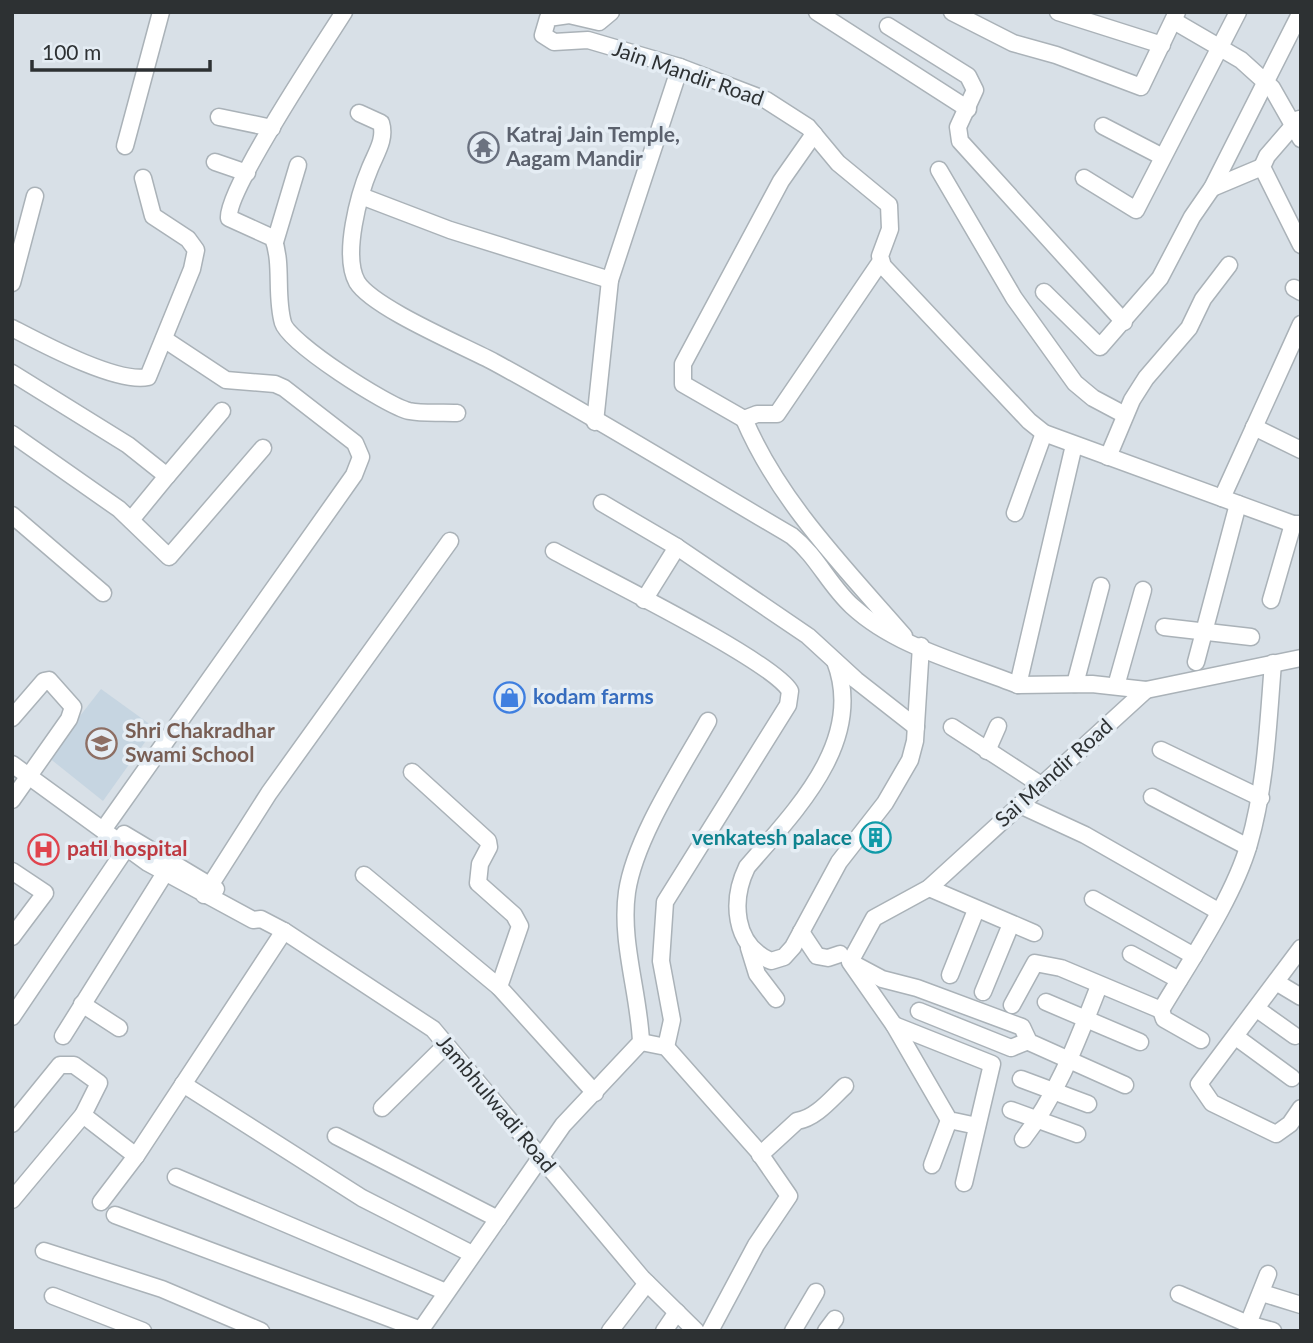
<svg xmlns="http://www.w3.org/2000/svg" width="1313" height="1343" viewBox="0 0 1313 1343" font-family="Lato,sans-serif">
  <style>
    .built { fill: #c6d5e1 }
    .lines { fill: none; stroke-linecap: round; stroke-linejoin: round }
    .minor-casing { stroke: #aab2b8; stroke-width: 19 }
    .minor { stroke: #fff; stroke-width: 16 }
    .labels { text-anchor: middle; stroke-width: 7; stroke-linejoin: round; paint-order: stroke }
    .street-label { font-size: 21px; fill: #2d3133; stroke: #e5edf4 }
    .worship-label { font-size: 21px; font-weight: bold; fill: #5b616d; stroke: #e5edf4; text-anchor: start }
    .shop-label { font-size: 21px; font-weight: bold; fill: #366cbe; stroke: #e5edf4; text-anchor: start }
    .education-label { font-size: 21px; font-weight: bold; fill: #785e54; stroke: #e5edf4; text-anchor: start }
    .culture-label { font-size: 21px; font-weight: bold; fill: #0d838f; stroke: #e5edf4; text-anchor: end }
    .health-label { font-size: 21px; font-weight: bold; fill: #be3a42; stroke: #e5edf4; text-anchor: start }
  </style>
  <rect width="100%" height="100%" fill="#d8e0e7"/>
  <!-- built -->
  <path class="built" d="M101 689 155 728 103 801 48 757Z"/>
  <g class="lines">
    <defs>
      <g id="minor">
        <path d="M344 12C324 44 226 190 229 218L273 238C283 264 275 295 283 323 289 343 387 406 409 411 424 414 441 412 457 413"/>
        <path d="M611 12 599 22 569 15 548 18 543 35 554 42 588 40 680 67 766 100 808 127 838 163 889 205 890 229 880 256 883 266 1029 421 1044 433 1293 524H1301"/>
        <path d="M817 12 968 109"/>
        <path d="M952 12 1013 43 1056 55 1141 87 1177 12"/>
        <path d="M1058 12 1162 45"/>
        <path d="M1174 21 1241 60 1272 88 1301 139"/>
        <path d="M888 26 968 76 975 90 958 127 960 141 1124 322"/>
        <path d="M359 113 381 123C386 139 376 153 370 168 359 194 342 255 357 282 373 308 464 346 494 362 595 417 693 478 792 536 817 556 829 585 852 606 896 647 963 663 1018 685"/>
        <path d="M219 117 272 128"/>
        <path d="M1299 119 1267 156 1262 167 1301 245"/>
        <path d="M1103 126 1161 156"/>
        <path d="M814 134 781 181 683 364V384L744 419 757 414H777L881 261"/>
        <path d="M125 146 161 12"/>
        <path d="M215 162 247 173"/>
        <path d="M939 170 1014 298 1075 383 1093 398 1125 415"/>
        <path d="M1084 178 1136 210 1238 12"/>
        <path d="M1212 188 1262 167"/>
        <path d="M361 196 450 230 610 280 680 67"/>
        <path d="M275 242 298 165"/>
        <path d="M12 283 35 196"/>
        <path d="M1294 288 1301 292"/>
        <path d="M1044 292 1100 347 1160 278 1192 217 1212 188 1301 12"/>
        <path d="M12 328C41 343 117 384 148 377L192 269 196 250 188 239 153 216 143 178"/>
        <path d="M12 373 128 445 167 476 131 520"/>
        <path d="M744 419C780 503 845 568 904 636"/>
        <path d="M595 422 610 280"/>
        <path d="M1254 427 1301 450"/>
        <path d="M12 434 119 509 169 557 263 448"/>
        <path d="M1074 445 1018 685 1092 684 1146 690 1301 658"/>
        <path d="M1108 457 1132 400 1146 378 1189 328 1203 299 1229 265"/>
        <path d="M167 476 222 411"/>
        <path d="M1222 498 1301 324"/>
        <path d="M602 503 677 547 808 636 856 680 916 727"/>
        <path d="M1015 513 1044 433"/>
        <path d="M12 515 103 593"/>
        <path d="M554 551C595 574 772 660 790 691L788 705 665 902 661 961 672 1020 666 1047"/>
        <path d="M644 600 677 547"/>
        <path d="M1271 600 1293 524"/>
        <path d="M1164 627 1251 637"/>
        <path d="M835 661C866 741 795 811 747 867 731 900 733 945 771 961L784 957 793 947 839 862 885 803 910 760 915 741 921 646"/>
        <path d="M1196 662 1238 504"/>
        <path d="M1075 684 1101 586"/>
        <path d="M1116 686 1143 590"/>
        <path d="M12 718 44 681 49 680 73 707 69 719 12 800"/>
        <path d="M952 727 1041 785"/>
        <path d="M1161 750 1261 798"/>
        <path d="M987 751 998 726"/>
        <path d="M12 764 148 863 253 920 261 919 284 931 433 1029 642 1278 696 1331"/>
        <path d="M412 772 488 841 489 847 480 864 478 883 514 915 520 926 499 987 595 1093"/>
        <path d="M1152 797 1248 847"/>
        <path d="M1020 805 1085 835 1218 911"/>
        <path d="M103 830 354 475 361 457 355 443 284 388 275 384 226 380 164 339"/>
        <path d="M124 834 216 889"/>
        <path d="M12 871 45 893 12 937"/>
        <path d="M364 875 499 987"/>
        <path d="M929 888 1034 933"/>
        <path d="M204 895 269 793 450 541"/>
        <path d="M1093 899 1194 956"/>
        <path d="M801 932 817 956 828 958 840 954"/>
        <path d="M749 948 757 974 776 999"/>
        <path d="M1301 948 1199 1084 1212 1103 1276 1134 1290 1124 1301 1108"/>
        <path d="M1131 954 1179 980"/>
        <path d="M852 963 882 979 917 988 1022 1027 1029 1042 1125 1085"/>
        <path d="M950 975 976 910"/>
        <path d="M1276 982 1301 997"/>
        <path d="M983 992 1011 924"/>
        <path d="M1046 1002 1140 1042"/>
        <path d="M82 1004 119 1028"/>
        <path d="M1012 1005 1035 963 1061 968 1161 1010C1190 961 1233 899 1249 844 1266 785 1268 724 1273 663"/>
        <path d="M1257 1009 1295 1036"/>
        <path d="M1161 1010 1164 1019 1201 1040"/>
        <path d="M919 1011 1011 1048 1028 1041"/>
        <path d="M12 1017 127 847"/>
        <path d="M894 1025 992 1064 964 1183"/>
        <path d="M63 1036 165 873"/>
        <path d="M1236 1037 1292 1078"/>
        <path d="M641 1042 666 1047 758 1151 789 1196 756 1245 710 1331"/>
        <path d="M1021 1079 1088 1104"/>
        <path d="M183 1084 362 1198 472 1254"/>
        <path d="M382 1108 446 1045"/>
        <path d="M1011 1110 1077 1134"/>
        <path d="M83 1115 136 1156"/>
        <path d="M12 1124 60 1065H74L99 1083 83 1115 12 1200"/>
        <path d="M977 1126 949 1120 894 1025 850 962 874 918 929 888 1146 690"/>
        <path d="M336 1136 498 1219"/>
        <path d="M1023 1139C1058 1094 1078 1039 1099 986"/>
        <path d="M760 1155 797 1121C816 1118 831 1099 845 1086"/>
        <path d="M932 1165 949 1120"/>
        <path d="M176 1177 446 1292"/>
        <path d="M101 1202 136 1156 284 931"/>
        <path d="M115 1215 421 1330"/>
        <path d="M44 1251 162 1289 261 1331"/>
        <path d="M1262 1293 1301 1305"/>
        <path d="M1179 1294 1248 1324 1268 1274"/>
        <path d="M53 1296 143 1331"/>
        <path d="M1248 1324 1273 1331"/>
        <path d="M420 1331 563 1125 641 1042C639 993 620 941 627 892 635 838 681 769 708 721"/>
        <path d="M610 1331 647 1283"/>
        <path d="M664 1331 677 1312"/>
        <path d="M793 1331 816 1292"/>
        <path d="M826 1331 835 1319"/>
      </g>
    </defs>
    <!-- minor casing -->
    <use href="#minor" class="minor-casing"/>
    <!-- minor -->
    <use href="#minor" class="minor"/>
  </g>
  <!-- icons -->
  <defs>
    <symbol id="temple-ring" viewBox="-11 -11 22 22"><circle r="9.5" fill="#e5edf4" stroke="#6b7280" stroke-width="1.5"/><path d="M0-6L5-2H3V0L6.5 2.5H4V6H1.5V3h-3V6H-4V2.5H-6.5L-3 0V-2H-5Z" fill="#6b7280"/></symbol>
    <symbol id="shop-ring" viewBox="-11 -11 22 22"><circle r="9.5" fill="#e5edf4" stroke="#3f7fe0" stroke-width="1.5"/><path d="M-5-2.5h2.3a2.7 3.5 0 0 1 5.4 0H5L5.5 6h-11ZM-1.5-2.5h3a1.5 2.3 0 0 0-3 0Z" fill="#3f7fe0"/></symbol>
    <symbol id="school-ring" viewBox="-11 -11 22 22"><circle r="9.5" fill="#e5edf4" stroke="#8d6e63" stroke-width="1.5"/><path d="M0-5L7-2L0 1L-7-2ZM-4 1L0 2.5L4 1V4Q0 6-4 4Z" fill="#8d6e63"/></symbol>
    <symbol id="building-ring" viewBox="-11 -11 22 22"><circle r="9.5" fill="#e5edf4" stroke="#0f9aa8" stroke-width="1.5"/><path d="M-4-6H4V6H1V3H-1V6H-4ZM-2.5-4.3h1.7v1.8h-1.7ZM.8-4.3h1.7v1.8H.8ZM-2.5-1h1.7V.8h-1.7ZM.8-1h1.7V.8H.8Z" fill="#0f9aa8"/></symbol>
    <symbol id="hospital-ring" viewBox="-11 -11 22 22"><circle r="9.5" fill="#e5edf4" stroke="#e0444e" stroke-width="1.5"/><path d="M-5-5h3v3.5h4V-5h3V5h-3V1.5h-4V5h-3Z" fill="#e0444e"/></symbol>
  </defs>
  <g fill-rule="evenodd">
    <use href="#temple-ring" x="466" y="130" width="35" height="35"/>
    <use href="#shop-ring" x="492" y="680" width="35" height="35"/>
    <use href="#school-ring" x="84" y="726" width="35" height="35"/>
    <use href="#building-ring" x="858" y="820" width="35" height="35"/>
    <use href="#hospital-ring" x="26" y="832" width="35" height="35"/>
  </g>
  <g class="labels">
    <!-- street labels -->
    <g class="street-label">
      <text transform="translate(688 74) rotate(19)" y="7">Jain Mandir Road</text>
      <text transform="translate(1054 773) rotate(-42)" y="7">Sai Mandir Road</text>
      <text transform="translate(496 1104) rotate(50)" y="7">Jambhulwadi Road</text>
    </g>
    <!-- worship labels -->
    <g class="worship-label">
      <text x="506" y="142">Katraj Jain Temple,<tspan x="506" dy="24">Aagam Mandir</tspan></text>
    </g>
    <!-- shop labels -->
    <g class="shop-label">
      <text x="533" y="704">kodam farms</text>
    </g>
    <!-- education labels -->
    <g class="education-label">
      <text x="125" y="738">Shri Chakradhar<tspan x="125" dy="24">Swami School</tspan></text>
    </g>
    <!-- culture labels -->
    <g class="culture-label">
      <text x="852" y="845">venkatesh palace</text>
    </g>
    <!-- health labels -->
    <g class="health-label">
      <text x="67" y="856">patil hospital</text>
    </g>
  </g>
  <!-- border -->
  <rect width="1313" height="1343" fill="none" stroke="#2d3133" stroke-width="28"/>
  <!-- scale -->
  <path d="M32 60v10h178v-10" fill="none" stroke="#2d3133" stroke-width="3.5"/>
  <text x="42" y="60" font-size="21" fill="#2d3133" stroke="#e5edf4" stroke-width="5" paint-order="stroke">100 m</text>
</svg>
